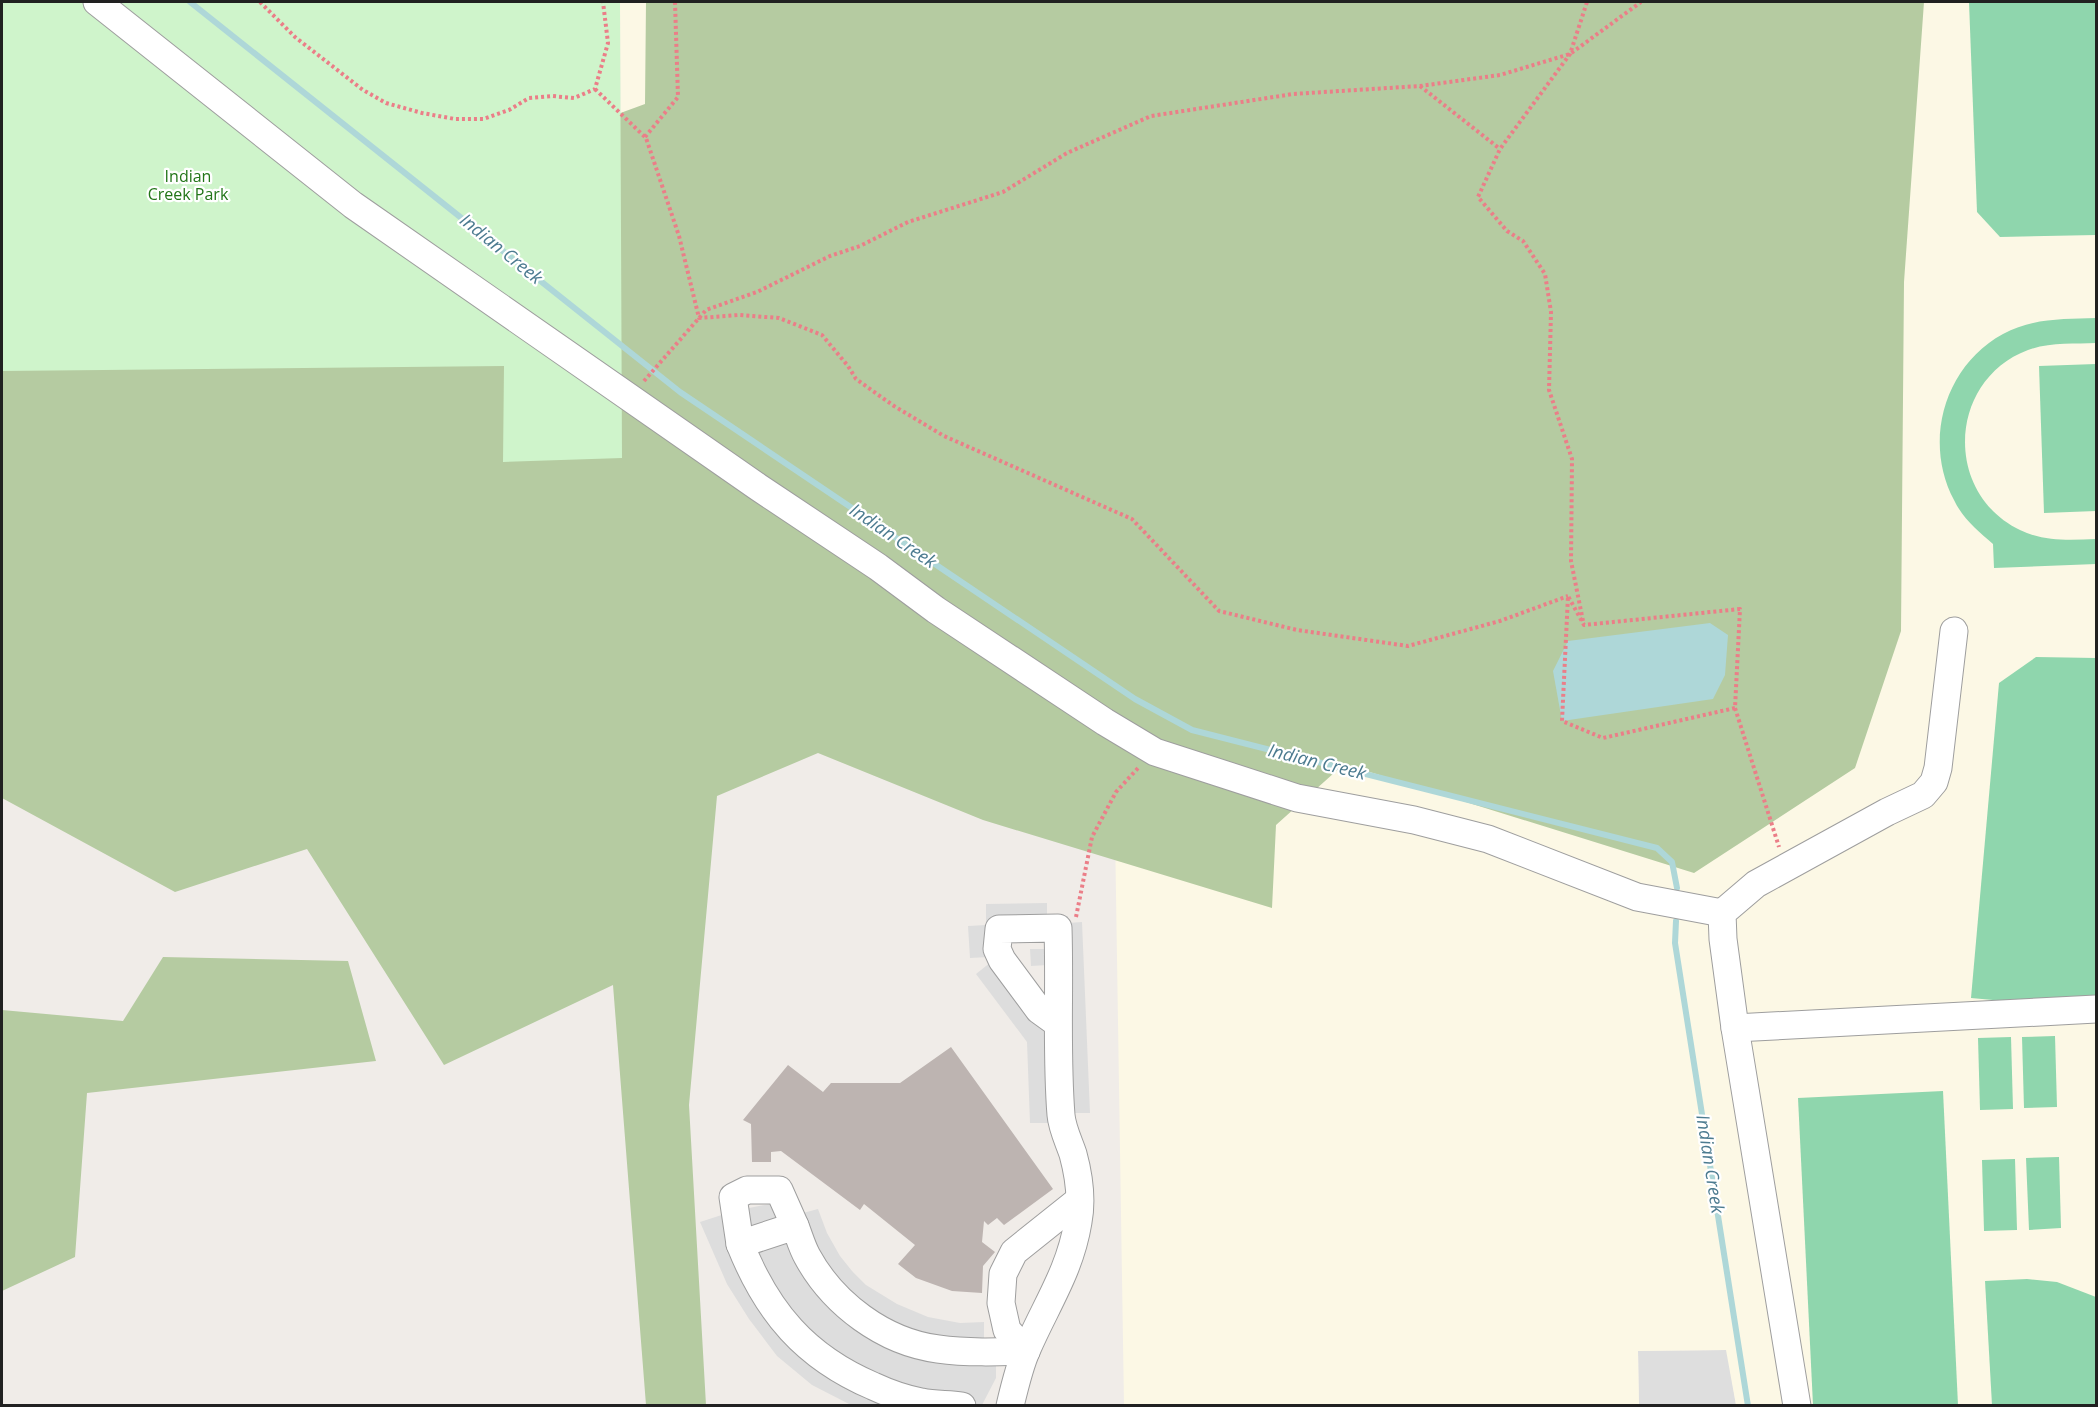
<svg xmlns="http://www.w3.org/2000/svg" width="2098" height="1407" viewBox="0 0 2098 1407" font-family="'Open Sans',sans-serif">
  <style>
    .residential { fill: #dedede }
    .education { fill: #fcf8e5 }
    .forest { fill: #b5cba1 }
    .park { fill: #cff4cb }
    .pitch { fill: #8fd6ad }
    .parking { fill: #ddd; fill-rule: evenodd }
    .water { fill: #aed7d8 }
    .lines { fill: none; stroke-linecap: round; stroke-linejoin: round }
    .stream { stroke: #aed7d8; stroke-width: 6 }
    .building { fill: #bdb4b1 }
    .minor-casing { stroke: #9e9e9e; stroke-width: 29 }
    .path { stroke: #eb7e88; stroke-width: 4; stroke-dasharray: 3 3; stroke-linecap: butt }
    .minor { stroke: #fff; stroke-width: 27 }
    .labels { text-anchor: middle; stroke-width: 4.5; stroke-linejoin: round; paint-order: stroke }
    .park-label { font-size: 16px; fill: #227518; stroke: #fff }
    .water-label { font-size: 18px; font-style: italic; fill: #4c7b90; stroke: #fff }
  </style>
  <rect width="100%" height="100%" fill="#f0ece8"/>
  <!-- residential -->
  <path class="residential" d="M1727 1350 1736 1405H1639L1638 1351Z"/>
  <!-- education -->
  <path class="education" d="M620 2H2096V1405H1736L1726 1350 1638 1351 1639 1405H1124L1115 830 623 599Z"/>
  <!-- forest -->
  <g class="forest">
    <path d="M646 2H1924L1904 282 1901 631 1855 768 1694 873 1344 764 1276 825 1272 908 983 820 818 753 717 796 689 1105 706 1405H646L613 985 444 1065 307 849 175 892 2 798V299L460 172 645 104Z"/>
    <path d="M163 957 348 961 376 1061 87 1093 75 1257 2 1291V1010L123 1021Z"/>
  </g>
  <!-- park -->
  <path class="park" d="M2 2H620L622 458 503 462 504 366 2 371Z"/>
  <!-- pitch -->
  <g class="pitch">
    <path d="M1969 2H2096V235L2000 237 1977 212Z"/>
    <path d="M2096 318V343C2074 344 2050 342 2028 350 1948 380 1943 493 2020 530 2044 542 2071 540 2096 539V564L1994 568 1993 544C1978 531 1963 519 1954 500 1923 442 1944 366 2003 334 2032 318 2064 319 2096 318Z"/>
    <path d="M2096 364V511L2044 513 2039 366Z"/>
    <path d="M2036 657 2096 658V998L2015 1002 1971 998 1999 683Z"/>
    <path d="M2055 1036 2057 1107 2024 1108 2022 1037Z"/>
    <path d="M2011 1037 2013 1109 1980 1110 1978 1038Z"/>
    <path d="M1943 1091 1958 1405H1813L1798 1098Z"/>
    <path d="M2059 1157 2061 1228 2029 1230 2026 1158Z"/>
    <path d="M2015 1159 2017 1230 1984 1231 1982 1160Z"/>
    <path d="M2027 1279 2057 1282 2096 1297V1405H1992L1985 1281Z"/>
  </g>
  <!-- parking -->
  <g class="parking">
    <path d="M1047 903V917L1068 916V923L1082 922 1090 1113H1074L1052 1123H1030L1027 1042 976 974 991 962 989 957 970 958 968 926 986 925V904ZM1012 941 1050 942 1045 949H1030L1031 966 1048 965 1045 994H1042L1008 947Z"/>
    <path d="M785 1201 803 1213 818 1209 827 1233 840 1256 852 1271 866 1285 897 1304 928 1317 960 1323 984 1322V1340L996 1362V1378L982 1405H851L812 1385 777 1356 749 1319 727 1284 700 1222 734 1211Z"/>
  </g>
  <!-- water -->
  <path class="water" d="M1710 623 1728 635 1725 675 1713 699 1562 721 1553 671 1568 641Z"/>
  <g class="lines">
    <!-- stream -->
    <g class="stream">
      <path d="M190 2 680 392 1135 699 1192 730 1657 848 1672 862 1677 888"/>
      <path d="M1676 921 1675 943 1748 1406"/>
    </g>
  </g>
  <!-- building -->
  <path class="building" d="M951 1047 1053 1189 1004 1225 997 1218 988 1225 984 1221 982 1242 995 1252 983 1266 982 1293 952 1291 916 1278 898 1264 915 1245 864 1204 860 1210 781 1151 771 1152V1162H752L751 1124 743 1120 788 1065 823 1092 831 1083H900Z"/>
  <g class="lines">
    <defs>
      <g id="minor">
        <path d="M97 2 353 205 758 487 878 567 936 610 1105 722 1155 752 1297 798 1414 820 1488 839 1637 897 1722 913"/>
        <path d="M1735 1028 2096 1009"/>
        <path d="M740 1244 733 1197 747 1190H779L795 1226"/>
        <path d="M1026 1351 1007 1330 1001 1303 1003 1274 1014 1252 1079 1200"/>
        <path d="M962 1406C948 1404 934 1405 921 1402 905 1399 888 1393 873 1386 805 1357 767 1312 740 1244L795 1226C799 1236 802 1247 807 1256 833 1304 884 1342 938 1349 967 1353 997 1352 1026 1351"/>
        <path d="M1010 1406C1014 1389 1020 1364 1027 1349 1046 1305 1070 1271 1078 1222 1082 1201 1079 1176 1073 1154 1069 1142 1062 1128 1061 1115 1056 1053 1060 990 1058 928L999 929 997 949 1002 960 1039 1010 1057 1023"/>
        <path d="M1797 1406 1735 1028 1723 939 1722 913 1756 884 1887 812 1923 795 1934 782 1938 768 1954 631"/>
      </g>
    </defs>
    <!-- minor casing -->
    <use href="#minor" class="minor-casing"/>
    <!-- path -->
    <g class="path">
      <path d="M260 2 295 37 363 90 386 103 422 113 455 119H483L509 110 529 98 552 96 574 98 595 89 608 43 603 2"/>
      <path d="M1420 86 1500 149"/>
      <path d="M595 89 646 138 679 236 699 318 739 315 779 318 822 335 848 366 856 379 894 406 944 436 1132 519 1219 611 1297 630 1408 646 1500 621 1568 596"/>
      <path d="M645 137 678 97 675 2"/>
      <path d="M644 381 706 310 757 292 830 256 860 246 908 222 1003 192 1067 153 1151 116 1293 94 1420 86 1500 75 1570 54 1641 2"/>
      <path d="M1583 621 1571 561 1572 459 1549 390 1551 312 1545 274 1523 241 1507 231 1478 197 1500 149 1570 54 1587 2"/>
      <path d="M1735 708 1603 738 1562 721 1568 596 1584 625 1740 609 1735 708 1779 847"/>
      <path d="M1076 917 1092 837 1116 792 1139 767"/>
    </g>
    <!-- minor -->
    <use href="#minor" class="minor"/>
  </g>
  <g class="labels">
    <!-- park labels -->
    <g class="park-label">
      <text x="188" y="182">Indian<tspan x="188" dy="18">Creek Park</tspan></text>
    </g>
    <!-- water labels -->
    <g class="water-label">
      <text transform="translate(501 249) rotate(39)" y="6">Indian Creek</text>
      <text transform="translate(893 536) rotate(34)" y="6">Indian Creek</text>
      <text transform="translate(1317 762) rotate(14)" y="6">Indian Creek</text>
      <text transform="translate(1710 1164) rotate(81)" y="6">Indian Creek</text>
    </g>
  </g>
  <!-- border -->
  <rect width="2098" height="1407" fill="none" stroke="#212121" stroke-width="6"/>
</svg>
